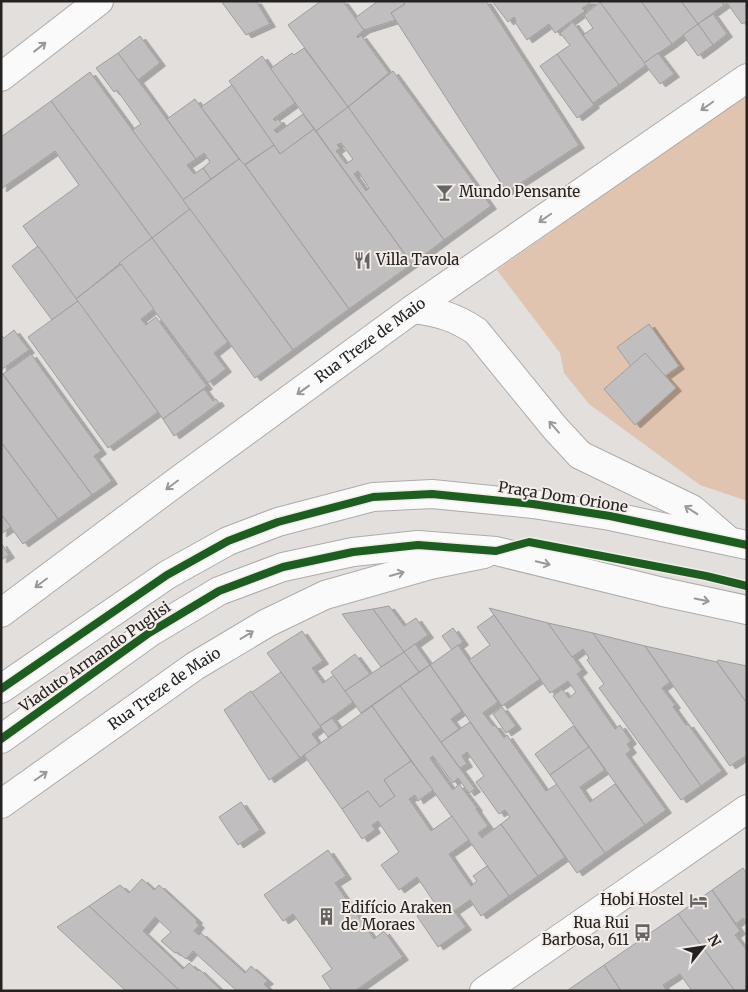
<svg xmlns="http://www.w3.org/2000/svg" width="748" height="992" viewBox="0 0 748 992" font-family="Merriweather,serif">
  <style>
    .green { fill: #e1c4af }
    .building { fill: #c0bebe; stroke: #9f9e9d; fill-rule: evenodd; filter: url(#shadow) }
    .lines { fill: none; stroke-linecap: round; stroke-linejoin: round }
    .street-casing { stroke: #aeacaa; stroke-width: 30 }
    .secondary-casing { stroke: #aeacaa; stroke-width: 30 }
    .street { stroke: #fbfafa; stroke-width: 28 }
    .secondary { stroke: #fbfafa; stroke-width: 28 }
    .cycleway-casing { stroke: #f3ece8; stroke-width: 11 }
    .cycleway { stroke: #1b5e20; stroke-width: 8 }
    .oneway { stroke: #9b9998 }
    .labels { text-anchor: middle; stroke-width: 4; stroke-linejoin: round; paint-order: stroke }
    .poi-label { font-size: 15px; fill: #252321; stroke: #f3ece8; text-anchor: start }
    .street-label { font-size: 15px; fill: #252321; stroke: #f3ece8 }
  </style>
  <defs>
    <filter id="shadow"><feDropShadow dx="5.5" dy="3" stdDeviation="0" flood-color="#0004"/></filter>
  </defs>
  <rect width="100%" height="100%" fill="#e2dfdd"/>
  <!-- green -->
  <path class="green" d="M747 94V501L700 485 589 404 564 373 560 353 497 270Z"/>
  <!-- building -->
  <g class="building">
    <path d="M221 1H256L270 24 246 35Z"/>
    <path d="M321 1H343L364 30 357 36 358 38 361 35 389 73 348 107 288 25Z"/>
    <path d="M378 1H403L405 4 391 13 396 20 364 30 355 18Z"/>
    <path d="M403 1H486L579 145 507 192 391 13 405 4Z"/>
    <path d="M492 1H591V2L582 8 585 11 555 33 549 24 527 40 515 22 516 21 514 17 508 22Z"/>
    <path d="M599 1H641L672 44 644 63Z"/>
    <path d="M641 1H681L698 24 672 44Z"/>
    <path d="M681 1H721L724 5 698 24Z"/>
    <path d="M721 1H747V21L742 24 727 3 724 5Z"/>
    <path d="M600 2 646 65 619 85 583 35 593 28 584 15Z"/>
    <path d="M713 14 727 34 713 45 698 24Z"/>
    <path d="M573 22 619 85 593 103 557 54 570 45 560 33Z"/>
    <path d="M698 24 713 45 698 56 683 35Z"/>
    <path d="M140 36 160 63 138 80 118 53Z"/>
    <path d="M304 48 348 107 316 131 270 69 292 53 294 55Z"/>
    <path d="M118 53 196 159 187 165 194 174 203 168 211 179 183 200 132 130 141 124 117 90 114 92 96 68Z"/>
    <path d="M658 53 674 74 660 84 644 63Z"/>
    <path d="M557 54 594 105 577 118 540 66Z"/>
    <path d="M262 56 295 103 273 119 275 121 278 119 282 124 274 130 277 133 303 114 314 129 280 154 229 81Z"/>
    <path d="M393 71 491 206 444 240 348 107Z"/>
    <path d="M90 72 190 209 152 238 51 101Z"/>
    <path d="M232 85 274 145 244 165 201 107Z"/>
    <path d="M195 99 239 159 211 179 203 168 210 162 204 153 196 159 167 119Z"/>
    <path d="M51 101 152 238 76 299 23 226 79 185 55 151 1 189V137Z"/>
    <path d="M348 107 444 240 412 264 316 131ZM341 143 353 159 346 164 336 151 340 148 337 145ZM358 171 369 188 366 191 354 174Z"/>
    <path d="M314 129 412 264 349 309 245 165 274 145 280 154Z"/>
    <path d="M239 159 245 165 349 309 293 350 183 200Z"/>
    <path d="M190 209 293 350 255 378 152 238Z"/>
    <path d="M152 238 228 342 214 353 226 369 208 383 119 263Z"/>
    <path d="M38 246 78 301 52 320 12 266Z"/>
    <path d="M121 264 154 309 141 319 146 325 156 317 207 386 163 419 76 299Z"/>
    <path d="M78 301 158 412 108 448 28 337Z"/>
    <path d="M649 324 679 366 647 389 617 347Z"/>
    <path d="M14 330 29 350 1 370V335L4 338Z"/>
    <path d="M645 353 676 388 635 425 604 389Z"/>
    <path d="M31 354 101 451 94 456 112 481 92 495 3 374Z"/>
    <path d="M1 372 92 495 58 519 1 442Z"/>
    <path d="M204 389 213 401 216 399 219 403 174 436 163 419Z"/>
    <path d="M1 442 58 519 23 544 1 514Z"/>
    <path d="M1 514 11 527 1 534Z"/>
    <path d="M1 543 9 555 1 560Z"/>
    <path d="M389 606 404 626 416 618 428 635 404 652 373 609Z"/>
    <path d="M489 608 548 623 582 670 577 674 615 729 620 725 631 741 627 744 631 750 626 754 666 810 645 825 553 696 562 689 569 698 576 692 568 681 550 693Z"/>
    <path d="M373 609 404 652 381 667 342 614Z"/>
    <path d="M494 615 540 679 502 706 469 660 490 645 477 627Z"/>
    <path d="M548 623 593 633 701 786 681 800 599 688 604 684 587 660 589 658 583 649 572 657Z"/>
    <path d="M453 628 463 642 452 650 442 636Z"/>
    <path d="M302 631 323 661 312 668 323 683 334 675 353 702 320 726 267 653Z"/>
    <path d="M593 633 645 646 670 682 662 688 675 705 673 707 686 725 688 724 722 771 701 786Z"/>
    <path d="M415 644 430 665 419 672 404 652Z"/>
    <path d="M458 645 498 702 483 713 493 726 495 725 504 738 507 735 546 791 557 784 605 853 577 873 430 665Z"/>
    <path d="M645 646 717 662 747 703V755L730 766Z"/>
    <path d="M404 652 419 672 361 713 345 691Z"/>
    <path d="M355 654 370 674 345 691 331 672Z"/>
    <path d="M718 660 747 666V703L717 662Z"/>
    <path d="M430 665 462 711 451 719 459 729 441 742 400 686Z"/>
    <path d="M281 672 321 727 312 734 319 744 300 758 251 693Z"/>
    <path d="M400 686 475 789 469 793 458 778 453 783 433 756 430 758 453 790 459 784 477 808 476 809 488 826 478 833 482 838 501 824 538 876 509 896 372 706Z"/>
    <path d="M251 691 300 758 269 780 224 710Z"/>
    <path d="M372 706 411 761 384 780 395 796 380 807 368 791 342 809 304 755Z"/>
    <path d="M502 707 516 726 506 733 493 714Z"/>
    <path d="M332 718 340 729 328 737 320 726Z"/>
    <path d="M470 722 565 857 538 876 501 824 510 817 505 810 499 814 476 782 484 776 467 752 462 756 467 764 460 768 441 742Z"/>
    <path d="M573 726 589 747 550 775 535 754Z"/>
    <path d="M589 747 605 770 580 787 590 802 615 784 645 825 605 853 550 775Z"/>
    <path d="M411 761 433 790 418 801 415 795 409 799 431 831 452 816 469 840 449 854 471 886 477 881 473 876 487 866 509 896 481 916 470 900 454 911 466 927 438 947 417 916 431 907 434 911 438 908 417 877 399 890 381 865 399 852 378 821 372 825 375 830 362 839 342 809 368 791 380 807 395 796 384 780Z"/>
    <path d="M241 802 260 830 238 845 219 817Z"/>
    <path d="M328 850 346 876 335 883 374 939 384 931 403 957 355 991H332L322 976 332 969 293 914 283 921 264 895Z"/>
    <path d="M743 868 747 874V923L743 918 736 924 712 890Z"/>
    <path d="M142 879 154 890 159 885 197 920 196 922 199 925 194 931 199 935 201 933 245 973 251 966 268 981 264 984 271 991H237L193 951 186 959 177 952 175 953 161 941 171 932 155 917 143 931 183 969 189 963 198 971 199 969 222 991H180L89 906 120 885 129 893Z"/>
    <path d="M712 890 740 931 735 935 747 951 746 991H735L678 914Z"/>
    <path d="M89 906 180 991H126L57 927Z"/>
    <path d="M678 914 735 991H692L680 974 663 985 667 991H621L604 965Z"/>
    <path d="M604 965 621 991 568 990 584 979Z"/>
  </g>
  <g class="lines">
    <defs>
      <g id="street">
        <path d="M1 77 99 1"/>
        <path id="s1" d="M1 613 179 480 413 309 747 78"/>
        <path id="s2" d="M1 804 195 666 267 623 325 595 430 565 484 554"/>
        <path d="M484 991 747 809"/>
      </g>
      <g id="secondary">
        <path d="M413 309C440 313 453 316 476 331L555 428 580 455 692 509 728 540"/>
        <path d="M1 689 167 575 228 541 278 522 373 497 432 494 533 504 610 516 747 545"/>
        <path d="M1 739 149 633 219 591 283 567 353 552 418 545 496 551 663 592 747 610"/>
      </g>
    </defs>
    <!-- street casing -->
    <use href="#street" class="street-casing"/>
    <!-- secondary casing -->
    <use href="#secondary" class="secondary-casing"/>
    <!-- street -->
    <use href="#street" class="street"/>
    <!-- secondary -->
    <use href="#secondary" class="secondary"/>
    <defs>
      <g id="cycleway">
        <path d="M1 689 167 575 228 541 278 522 373 497 432 494 533 504 610 516 747 545"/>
        <path d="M1 739 149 633 219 591 283 567 353 552 418 545 496 551 529 542 706 576 747 586"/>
      </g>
    </defs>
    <!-- cycleway casing -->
    <use href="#cycleway" class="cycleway-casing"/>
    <!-- cycleway -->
    <use href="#cycleway" class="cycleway"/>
  </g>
  <!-- one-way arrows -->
  <defs><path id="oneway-shaft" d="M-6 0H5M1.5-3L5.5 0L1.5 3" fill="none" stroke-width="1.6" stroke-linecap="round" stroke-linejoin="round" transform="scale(1.25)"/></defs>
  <g class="oneway">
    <use href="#oneway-shaft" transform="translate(40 47) rotate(-38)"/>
    <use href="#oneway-shaft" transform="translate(707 106) rotate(145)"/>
    <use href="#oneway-shaft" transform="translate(545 218) rotate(145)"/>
    <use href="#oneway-shaft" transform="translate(303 390) rotate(144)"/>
    <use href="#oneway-shaft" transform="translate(554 427) rotate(-131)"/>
    <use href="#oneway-shaft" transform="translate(172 485) rotate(143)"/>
    <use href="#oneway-shaft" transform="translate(691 510) rotate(-147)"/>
    <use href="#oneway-shaft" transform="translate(543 563) rotate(14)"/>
    <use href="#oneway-shaft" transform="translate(397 574) rotate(-16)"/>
    <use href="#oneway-shaft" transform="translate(41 583) rotate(143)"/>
    <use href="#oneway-shaft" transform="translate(702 600) rotate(12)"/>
    <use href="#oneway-shaft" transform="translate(247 635) rotate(-31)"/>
    <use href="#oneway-shaft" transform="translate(41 776) rotate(-35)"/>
  </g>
  <!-- icons -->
  <defs>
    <symbol id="bar-bare" viewBox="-9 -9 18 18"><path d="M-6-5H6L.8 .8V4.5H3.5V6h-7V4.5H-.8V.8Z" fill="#676563" stroke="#f3ece8" stroke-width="2.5" paint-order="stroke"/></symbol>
    <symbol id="restaurant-bare" viewBox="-9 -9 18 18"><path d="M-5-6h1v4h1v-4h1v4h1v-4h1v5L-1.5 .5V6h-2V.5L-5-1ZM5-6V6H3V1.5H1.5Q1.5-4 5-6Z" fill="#676563" stroke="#f3ece8" stroke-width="2.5" paint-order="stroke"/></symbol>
    <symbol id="hotel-bare" viewBox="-9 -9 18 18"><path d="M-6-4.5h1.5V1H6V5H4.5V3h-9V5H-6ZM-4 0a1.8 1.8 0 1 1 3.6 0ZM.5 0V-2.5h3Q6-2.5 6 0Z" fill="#676563" stroke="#f3ece8" stroke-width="2.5" paint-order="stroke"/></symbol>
    <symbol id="building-bare" viewBox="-9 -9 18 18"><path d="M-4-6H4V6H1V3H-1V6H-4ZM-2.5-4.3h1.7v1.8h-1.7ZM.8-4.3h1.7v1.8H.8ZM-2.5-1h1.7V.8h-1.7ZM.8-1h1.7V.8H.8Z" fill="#676563" stroke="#f3ece8" stroke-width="2.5" paint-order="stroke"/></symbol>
    <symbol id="bus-bare" viewBox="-9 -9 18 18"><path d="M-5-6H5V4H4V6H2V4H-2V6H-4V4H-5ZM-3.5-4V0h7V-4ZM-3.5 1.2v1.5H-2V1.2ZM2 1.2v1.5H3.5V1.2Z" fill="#676563" stroke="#f3ece8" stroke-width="2.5" paint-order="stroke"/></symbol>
  </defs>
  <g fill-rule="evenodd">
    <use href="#bar-bare" x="432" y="180" width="25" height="25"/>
    <use href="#restaurant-bare" x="350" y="248" width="25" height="25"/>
    <use href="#hotel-bare" x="686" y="888" width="25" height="25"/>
    <use href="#building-bare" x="314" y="904" width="25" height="25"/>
    <use href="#bus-bare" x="630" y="920" width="25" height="25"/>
  </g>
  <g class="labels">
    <!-- poi labels -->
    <g class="poi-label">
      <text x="459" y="197">Mundo Pensante</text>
      <text x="376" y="265">Villa Tavola</text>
      <text x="684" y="905" text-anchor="end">Hobi Hostel</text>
      <text x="341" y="913">Edifício Araken<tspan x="341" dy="17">de Moraes</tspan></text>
      <text x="629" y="928" text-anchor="end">Rua Rui<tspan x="629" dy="17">Barbosa, 611</tspan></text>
    </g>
    <!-- street labels -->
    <g class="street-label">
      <text dy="5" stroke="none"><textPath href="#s1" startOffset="459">Rua Treze de Maio</textPath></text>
      <text transform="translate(563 497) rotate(9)" y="5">Praça Dom Orione</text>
      <text transform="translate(95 657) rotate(-35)" y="5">Viaduto Armando Puglisi</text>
      <text dy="5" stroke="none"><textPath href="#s2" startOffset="200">Rua Treze de Maio</textPath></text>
    </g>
  </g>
  <!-- border -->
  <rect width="748" height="992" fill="none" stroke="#252321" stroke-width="5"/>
  <!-- north arrow -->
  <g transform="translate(703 947) rotate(60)" stroke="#f3ece8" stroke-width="4" paint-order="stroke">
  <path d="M0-4L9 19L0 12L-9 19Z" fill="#252321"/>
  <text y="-8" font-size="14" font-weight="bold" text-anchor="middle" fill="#252321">N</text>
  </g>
</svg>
